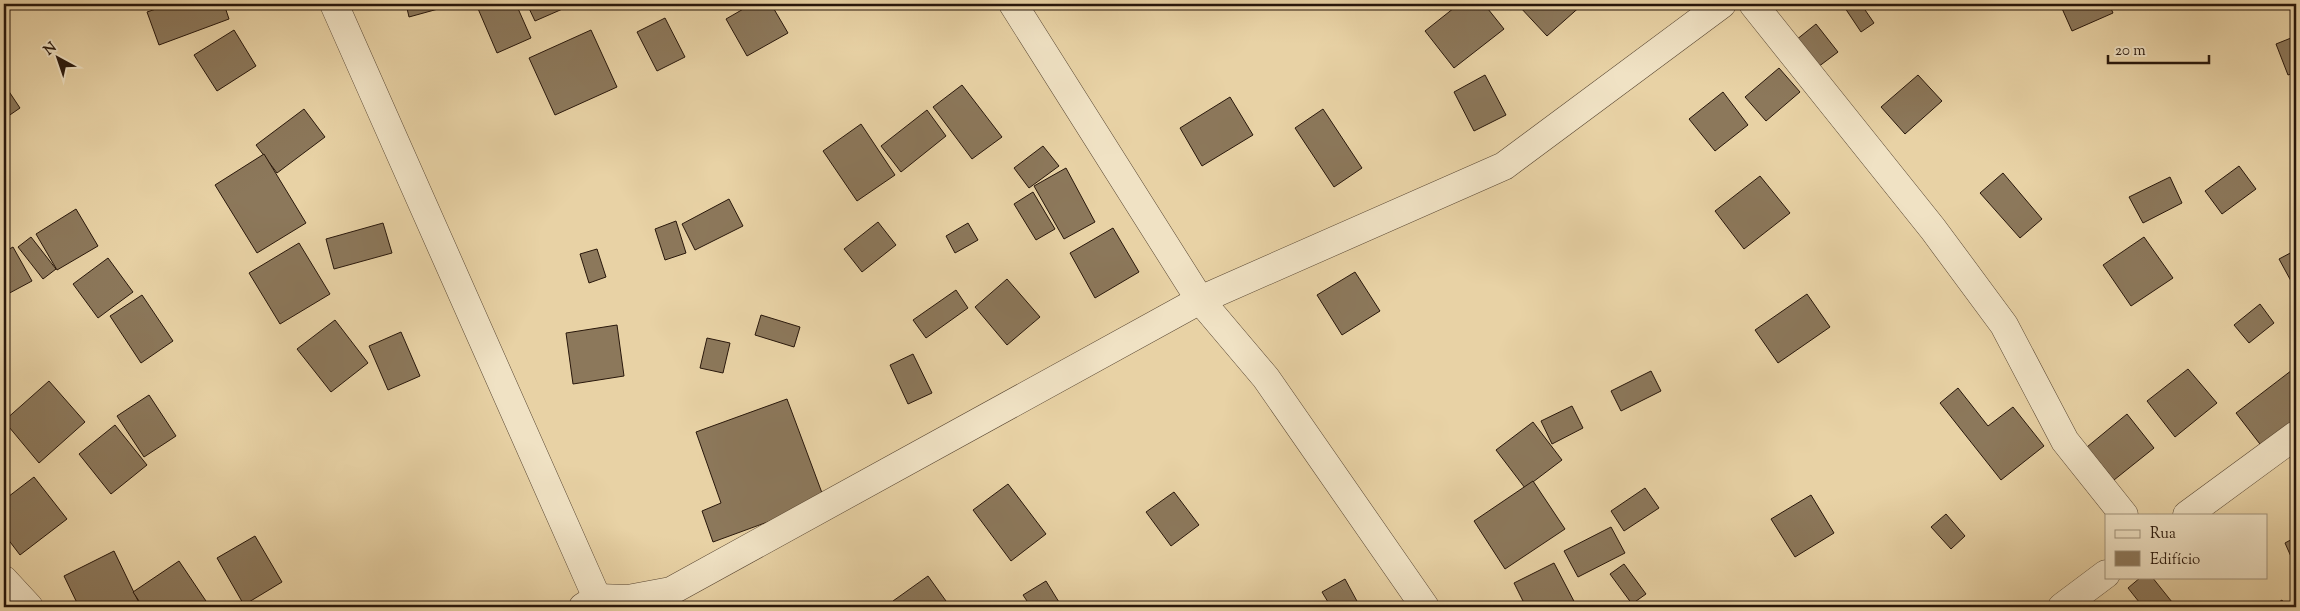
<svg xmlns="http://www.w3.org/2000/svg" width="2300" height="611" viewBox="0 0 2300 611" font-family="'Sorts Mill Goudy',serif">
  <style>
    .building { fill: #8c785b; stroke: #28170b }
    .lines { fill: none; stroke-linecap: round; stroke-linejoin: round }
    .minor-casing { stroke: #584632; stroke-width: 29 }
    .minor { stroke: #f0e2c4; stroke-width: 28 }
  </style>
  <rect width="100%" height="100%" fill="#e8d2a5"/>
  <filter id="stains"><feTurbulence type="fractalNoise" baseFrequency=".004" numOctaves="4"/><feColorMatrix values="0 0 0 0 .2 0 0 0 0 .09 0 0 0 0 .02 0 0 0 .5 -.17"/></filter>
  <radialGradient id="worn" r=".72"><stop offset=".6" stop-color="#630" stop-opacity="0"/><stop offset="1" stop-color="#630" stop-opacity=".3"/></radialGradient>
  <!-- building -->
  <g class="building">
    <path d="M171 4H224L229 19 159 45 147 12Z"/>
    <path d="M406 4H437L438 9 409 17Z"/>
    <path d="M476 4H516L531 38 497 53Z"/>
    <path d="M527 4H574L535 21Z"/>
    <path d="M752 4H771L788 33 747 56 726 19Z"/>
    <path d="M1459 4H1484L1504 29 1454 68 1425 31Z"/>
    <path d="M1522 4H1583L1547 36 1519 6Z"/>
    <path d="M1844 4H1861L1874 23 1861 32 1843 5Z"/>
    <path d="M2060 4H2109L2113 13 2072 31Z"/>
    <path d="M665 18 685 57 657 71 637 32Z"/>
    <path d="M1816 24 1838 52 1818 67 1796 40Z"/>
    <path d="M234 30 256 66 217 91 194 55Z"/>
    <path d="M591 30 617 87 555 115 529 58Z"/>
    <path d="M2296 36V72L2288 75 2276 44Z"/>
    <path d="M1779 68 1800 92 1766 121 1745 97Z"/>
    <path d="M1485 75 1506 115 1474 131 1454 92Z"/>
    <path d="M1918 75 1942 101 1905 134 1881 107Z"/>
    <path d="M4 84 20 108 4 119Z"/>
    <path d="M962 85 1002 137 972 159 933 107Z"/>
    <path d="M1723 92 1748 125 1715 151 1689 119Z"/>
    <path d="M1230 97 1253 135 1202 166 1180 128Z"/>
    <path d="M304 109 325 137 277 173 256 145Z"/>
    <path d="M1323 109 1362 168 1334 187 1295 128Z"/>
    <path d="M927 110 946 136 901 172 881 146Z"/>
    <path d="M861 124 895 175 857 201 823 151Z"/>
    <path d="M1043 146 1059 166 1029 188 1014 168Z"/>
    <path d="M264 154 306 223 257 253 215 185Z"/>
    <path d="M2239 166 2256 189 2222 214 2205 191Z"/>
    <path d="M1066 168 1095 222 1064 239 1034 186Z"/>
    <path d="M2003 173 2042 219 2020 238 1980 193Z"/>
    <path d="M1760 176 1790 213 1744 249 1715 211Z"/>
    <path d="M2170 177 2182 203 2143 223 2129 197Z"/>
    <path d="M1033 192 1055 229 1036 240 1014 204Z"/>
    <path d="M729 199 743 226 695 250 682 224Z"/>
    <path d="M76 209 98 246 57 270 36 234Z"/>
    <path d="M676 221 686 253 665 260 655 229Z"/>
    <path d="M878 222 896 245 862 272 844 249Z"/>
    <path d="M383 223 392 253 334 269 326 239Z"/>
    <path d="M968 223 978 240 955 253 946 236Z"/>
    <path d="M1113 228 1139 272 1095 298 1070 253Z"/>
    <path d="M31 237 56 269 43 279 18 247Z"/>
    <path d="M2144 237 2173 278 2131 306 2103 265Z"/>
    <path d="M299 243 330 294 280 324 249 273Z"/>
    <path d="M13 247 32 281 4 296V252Z"/>
    <path d="M597 249 606 277 589 283 580 254Z"/>
    <path d="M2296 250V277L2291 281 2279 259Z"/>
    <path d="M108 258 133 292 98 318 73 284Z"/>
    <path d="M1355 272 1380 311 1342 335 1317 295Z"/>
    <path d="M1007 279 1040 317 1007 345 975 307Z"/>
    <path d="M956 290 968 308 926 338 913 320Z"/>
    <path d="M1807 294 1830 327 1778 363 1755 330Z"/>
    <path d="M142 295 173 341 141 363 110 316Z"/>
    <path d="M2260 304 2274 323 2249 343 2234 325Z"/>
    <path d="M761 315 800 327 794 347 755 335Z"/>
    <path d="M335 320 368 363 331 392 297 349Z"/>
    <path d="M617 325 624 376 573 384 566 333Z"/>
    <path d="M401 332 420 376 388 390 369 346Z"/>
    <path d="M707 338 730 343 723 373 700 368Z"/>
    <path d="M913 354 932 393 908 404 890 365Z"/>
    <path d="M2296 367V423L2263 448 2236 413Z"/>
    <path d="M2188 369 2217 403 2175 437 2147 401Z"/>
    <path d="M1651 371 1661 391 1621 411 1611 391Z"/>
    <path d="M49 381 85 422 39 463 4 421Z"/>
    <path d="M1958 388 1988 426 2013 407 2044 446 2001 480 1940 403Z"/>
    <path d="M149 395 176 436 144 457 117 416Z"/>
    <path d="M787 399 825 501 713 542 702 511 721 503 696 432Z"/>
    <path d="M1572 406 1583 428 1552 444 1541 421Z"/>
    <path d="M2127 414 2154 448 2114 480 2087 447Z"/>
    <path d="M1533 422 1562 460 1525 488 1496 450Z"/>
    <path d="M115 425 147 465 111 494 79 454Z"/>
    <path d="M34 477 67 519 20 555 4 534V500Z"/>
    <path d="M1533 481 1565 529 1505 569 1474 521Z"/>
    <path d="M1008 484 1046 534 1011 561 973 510Z"/>
    <path d="M1645 488 1659 508 1624 531 1611 511Z"/>
    <path d="M1174 492 1199 525 1171 546 1146 512Z"/>
    <path d="M1811 495 1834 533 1795 557 1771 519Z"/>
    <path d="M1946 514 1965 536 1951 549 1931 527Z"/>
    <path d="M1611 527 1625 553 1578 577 1564 551Z"/>
    <path d="M255 536 282 582 244 605 217 558Z"/>
    <path d="M2296 537V568L2285 543Z"/>
    <path d="M114 551 141 607H79L64 576Z"/>
    <path d="M179 561 210 607H143L133 592Z"/>
    <path d="M1554 563 1577 607H1526L1514 583Z"/>
    <path d="M1624 564 1646 594 1632 604 1610 574Z"/>
    <path d="M928 576 946 601 936 607H897L893 601Z"/>
    <path d="M2141 577H2152L2176 607H2143L2128 588Z"/>
    <path d="M1345 579 1358 603 1350 607H1331L1322 592Z"/>
    <path d="M1046 581 1062 607H1031L1023 595Z"/>
    <path d="M2282 600 2286 607H2271Z"/>
    <path d="M234 602 238 607H228Z"/>
  </g>
  <g class="lines">
    <defs>
      <g id="minor">
        <path d="M334 4 597 598"/>
        <path d="M1013 4 1200 300 1266 378 1425 607"/>
        <path d="M1753 4 1933 229 2004 325 2065 441 2124 515"/>
        <path d="M2187 515 2296 435"/>
        <path d="M4 580 29 607"/>
        <path d="M583 607 597 598 628 599 671 591 1200 300 1504 166 1722 4"/>
        <path d="M2062 607 2106 574"/>
      </g>
    </defs>
    <!-- minor casing -->
    <use href="#minor" class="minor-casing"/>
    <!-- minor -->
    <use href="#minor" class="minor"/>
  </g>
  <!-- margin -->
  <rect width="2300" height="611" fill="none" stroke="#e8d2a5" stroke-width="20"/>
  <rect x="5" y="5" width="2290" height="601" fill="none" stroke="#28170b" stroke-width="2.5"/>
  <rect x="10" y="10" width="2280" height="591" fill="none" stroke="#28170b"/>
  <!-- legend -->
  <rect x="2105" y="514" width="162" height="65" fill="#f0e2c4" stroke="#a0917a"/>
  <rect x="2115" y="530" width="25" height="8" fill="#f0e2c4" stroke="#a0917a"/>
  <text x="2150" y="538" font-size="15" fill="#28170b">Rua</text>
  <rect x="2115" y="551" width="25" height="15" fill="#8c785b" stroke="#a0917a"/>
  <text x="2150" y="564" font-size="15" fill="#28170b">Edifício</text>
  <!-- north arrow -->
  <g transform="translate(58 58) rotate(320)" stroke="#f0e2c4" stroke-width="4" paint-order="stroke">
  <path d="M0-4L9 19L0 12L-9 19Z" fill="#28170b"/>
  <text y="-8" font-size="14" font-weight="bold" text-anchor="middle" fill="#28170b">N</text>
  </g>
  <!-- scale -->
  <path d="M2108 55v8h101v-8" fill="none" stroke="#28170b" stroke-width="2.5"/>
  <text x="2115" y="55" font-size="15" fill="#28170b" stroke="#f0e2c4" stroke-width="4" paint-order="stroke">20 m</text>
  <rect width="100%" height="100%" filter="url(#stains)"/>
  <rect width="100%" height="100%" fill="url(#worn)"/>
</svg>
